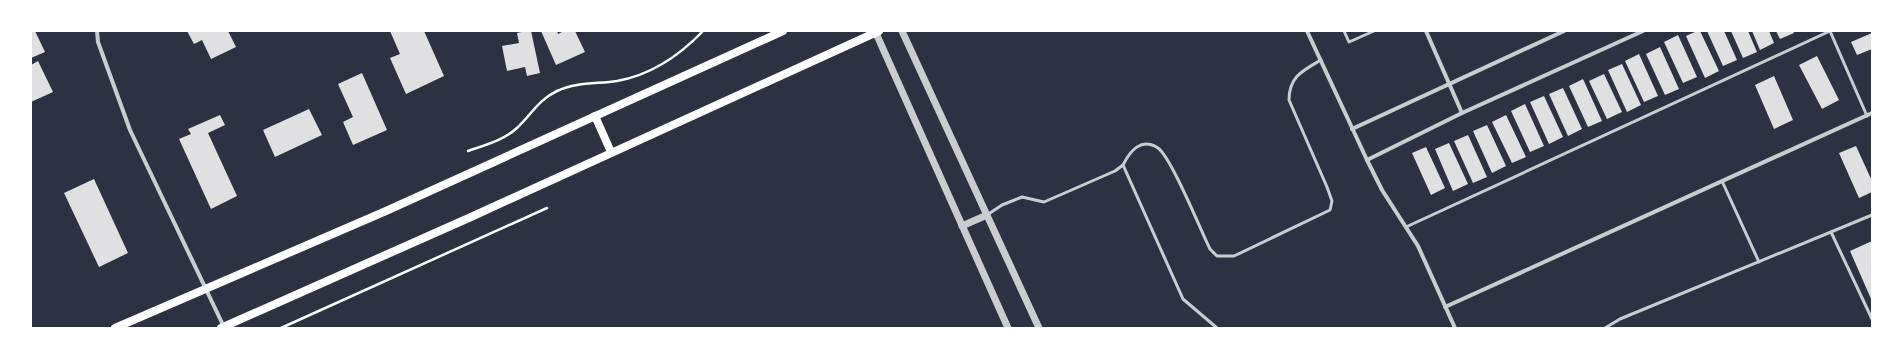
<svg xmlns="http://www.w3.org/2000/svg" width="1903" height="359" viewBox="0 0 1903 359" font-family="'Archivo Narrow',sans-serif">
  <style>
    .building { fill: #e0e0e3 }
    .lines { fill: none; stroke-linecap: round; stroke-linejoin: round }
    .path { stroke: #fff; stroke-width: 2.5 }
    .service { stroke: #caccd0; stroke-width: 3 }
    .minor { stroke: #caccd0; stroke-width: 4 }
    .tertiary { stroke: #caccd0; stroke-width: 7 }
    .secondary { stroke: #fff; stroke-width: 8 }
  </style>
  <rect width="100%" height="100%" fill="#2d3142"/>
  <!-- building -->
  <g class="building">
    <path d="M31 31H35L45 52 31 58Z"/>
    <path d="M187 31H228L236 47 211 59 202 40 194 44Z"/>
    <path d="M390 31H424L444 76 406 94 390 58 400 54Z"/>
    <path d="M526 31H531L540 73 527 76 525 67 507 71 502 46 519 43 517 33Z"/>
    <path d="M541 31H557L558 34 564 31H575L585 52 556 65Z"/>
    <path d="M1697 31H1700L1719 71 1705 78 1686 36Z"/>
    <path d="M1707 31H1724L1737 60 1723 66Z"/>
    <path d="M1731 31H1748L1757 52 1743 58Z"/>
    <path d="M1752 31H1769L1774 43 1760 50Z"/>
    <path d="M1776 31H1793L1794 33 1780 39Z"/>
    <path d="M1872 33V49L1857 55 1851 42Z"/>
    <path d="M1678 35 1697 77 1683 83 1664 42Z"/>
    <path d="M1660 47 1679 89 1665 95 1646 54Z"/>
    <path d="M1639 54 1658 96 1644 102 1625 61Z"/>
    <path d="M1817 56 1839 100 1822 109 1799 65Z"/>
    <path d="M38 61 53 92 31 102V65Z"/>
    <path d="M1622 64 1641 105 1627 112 1608 70Z"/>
    <path d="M362 73 387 130 353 145 343 122 353 117 338 84Z"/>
    <path d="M1604 74 1622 112 1607 119 1589 81Z"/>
    <path d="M1774 76 1793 120 1774 129 1755 85Z"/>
    <path d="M1583 79 1602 121 1588 127 1569 86Z"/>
    <path d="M1563 88 1582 129 1568 136 1549 94Z"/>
    <path d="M1544 96 1563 137 1549 144 1530 102Z"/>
    <path d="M1525 104 1544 146 1530 152 1511 111Z"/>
    <path d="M309 109 322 135 275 157 263 130Z"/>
    <path d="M220 115 225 125 208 133 237 196 211 209 179 139 191 134 188 129Z"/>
    <path d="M1506 115 1526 157 1512 163 1492 122Z"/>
    <path d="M1487 125 1506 166 1492 173 1473 131Z"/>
    <path d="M1468 135 1487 177 1473 183 1454 141Z"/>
    <path d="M1449 143 1468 184 1453 191 1435 149Z"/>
    <path d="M1856 146 1872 181V192L1859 198 1839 153Z"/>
    <path d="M1426 147 1445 188 1431 195 1412 153Z"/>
    <path d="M94 179 128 253 99 267 64 193Z"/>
    <path d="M1872 241V301L1850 251Z"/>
  </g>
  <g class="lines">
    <!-- path -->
    <g class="path">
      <path d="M468 151C485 145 504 140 517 128 532 114 538 100 557 91 576 82 597 84 617 81 651 75 680 55 703 31"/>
      <path d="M281 328 547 208"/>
    </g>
    <!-- service -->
    <g class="service">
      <path d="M1344 31 1349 42 1374 31"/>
      <path d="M1830 31 1867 116"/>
      <path d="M1722 181 1759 262"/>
      <path d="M987 215 1002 205 1022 197 1044 202 1115 171 1123 165"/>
      <path d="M1406 227 1830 31"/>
      <path d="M1831 232 1872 319"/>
      <path d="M1217 328 1183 299 1123 165C1130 151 1141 137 1158 148 1171 157 1201 231 1210 249L1217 256H1234L1330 210 1332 201 1327 187 1289 100C1289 77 1302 71 1321 60"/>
      <path d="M1605 328 1620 319 1872 215"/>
    </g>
    <!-- minor -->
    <g class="minor">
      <path d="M97 31 98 42 130 130 224 327"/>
      <path d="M1307 31 1367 160 1382 190 1418 246 1455 328"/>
      <path d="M1426 31 1462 113"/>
      <path d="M1352 129 1564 31"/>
      <path d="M1367 160 1462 113 1643 31"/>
      <path d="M1445 307 1872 113"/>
    </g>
    <!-- tertiary -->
    <g class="tertiary">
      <path d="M875 31 1008 328"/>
      <path d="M902 31 1039 328"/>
      <path d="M962 226 987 215"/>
    </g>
    <!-- secondary -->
    <g class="secondary">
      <path d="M595 116 611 152"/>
      <path d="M115 328 386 211 783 31"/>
      <path d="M221 328 471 217 879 31"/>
    </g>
  </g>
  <!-- border -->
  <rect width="1903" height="359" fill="none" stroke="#ffffff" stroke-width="64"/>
</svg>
